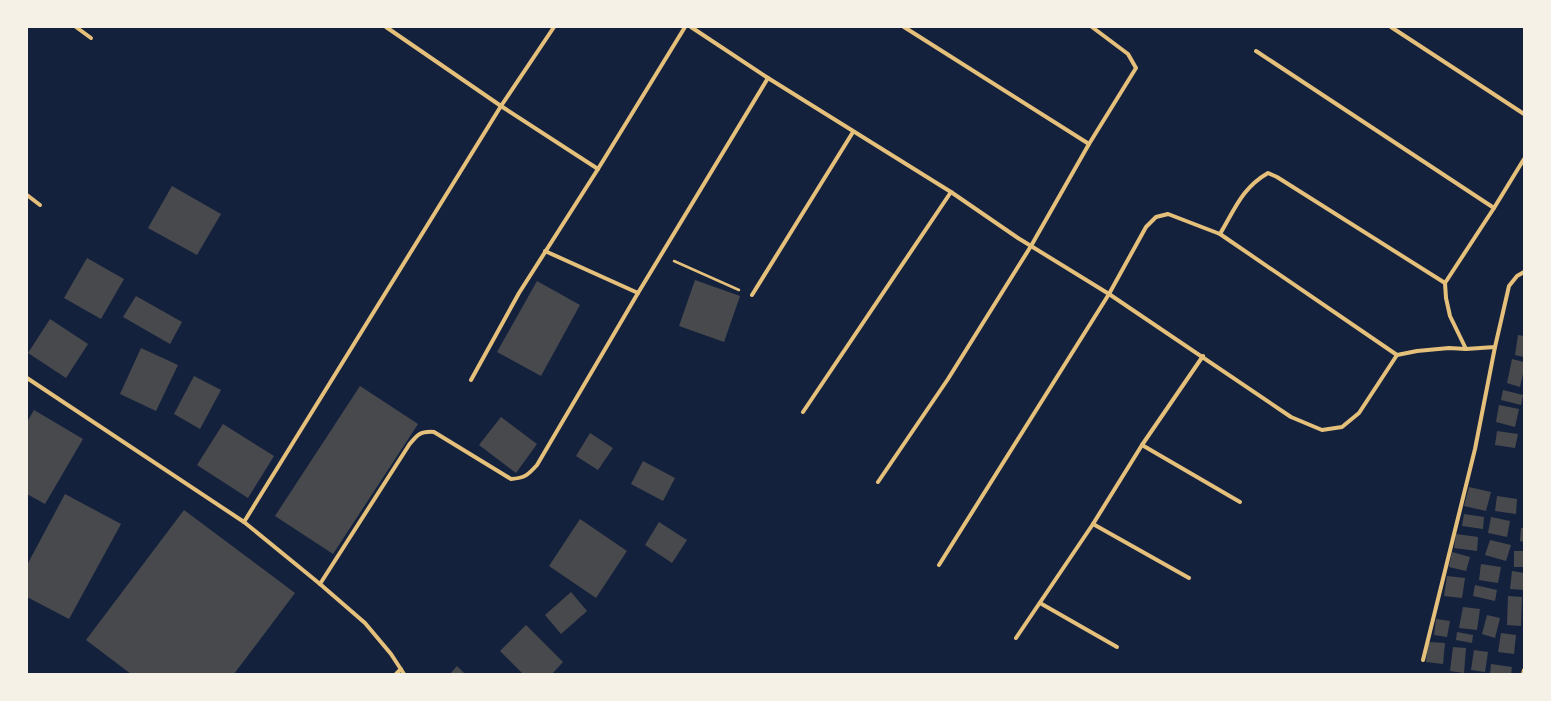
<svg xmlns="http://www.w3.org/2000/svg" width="1551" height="701" viewBox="0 0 1551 701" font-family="'Libre Baskerville',serif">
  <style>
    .building { fill: #48494c }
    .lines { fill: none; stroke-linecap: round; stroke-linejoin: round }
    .path { stroke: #e5c07b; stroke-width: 2.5 }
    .minor { stroke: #e5c07b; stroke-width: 4 }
  </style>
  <rect width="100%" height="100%" fill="#14213d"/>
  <!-- building -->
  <g class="building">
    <path d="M172 186 221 214 197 255 148 228Z"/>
    <path d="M87 258 124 279 101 319 64 298Z"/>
    <path d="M695 280 740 296 724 342 679 326Z"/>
    <path d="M537 281 580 305 541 376 497 352Z"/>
    <path d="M136 296 182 322 170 344 123 317Z"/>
    <path d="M50 319 88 344 66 378 28 353Z"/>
    <path d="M1518 335 1524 336V357L1515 355Z"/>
    <path d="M141 348 178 365 156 411 120 394Z"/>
    <path d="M1512 359 1524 362V369L1520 387 1507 383Z"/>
    <path d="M194 376 221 390 200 429 174 414Z"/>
    <path d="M360 386 418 424 333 554 275 516Z"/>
    <path d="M1503 390 1523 395 1521 405 1501 400Z"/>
    <path d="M1499 405 1519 409 1515 427 1496 422Z"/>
    <path d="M34 410 83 439 45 504 27 494V422Z"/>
    <path d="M501 417 537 444 516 473 479 445Z"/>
    <path d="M223 424 274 456 248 498 197 465Z"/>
    <path d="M1497 431 1518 434 1515 448 1495 445Z"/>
    <path d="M590 433 613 448 598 470 576 456Z"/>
    <path d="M643 461 675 478 663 501 631 484Z"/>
    <path d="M1469 487 1491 492 1486 511 1464 506Z"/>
    <path d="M65 494 121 524 69 619 27 597V565Z"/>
    <path d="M1497 496 1517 499 1516 514 1495 511Z"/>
    <path d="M184 510 295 593 234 674H131L86 640Z"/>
    <path d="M1464 514 1484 517 1483 529 1462 526Z"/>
    <path d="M1491 517 1510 521 1507 537 1488 533Z"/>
    <path d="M580 519 627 551 596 598 549 566Z"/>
    <path d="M659 522 687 540 672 563 645 545Z"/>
    <path d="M1521 528H1524V542L1520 541Z"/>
    <path d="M1456 534 1478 537 1477 551 1454 548Z"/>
    <path d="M1490 540 1511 545 1506 561 1485 555Z"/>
    <rect x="1514" y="551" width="10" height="16"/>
    <path d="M1452 552 1470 557 1466 571 1449 567Z"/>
    <path d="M1481 564 1501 567 1498 583 1479 580Z"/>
    <path d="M1512 571 1524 573V590L1510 589Z"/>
    <path d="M1447 576 1465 578 1462 598 1444 596Z"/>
    <path d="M1475 585 1497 590 1495 601 1473 596Z"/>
    <path d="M571 592 587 611 561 634 545 615Z"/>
    <path d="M1508 596 1522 597 1521 626 1507 625Z"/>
    <path d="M1463 607 1480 609 1477 630 1459 628Z"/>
    <path d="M1487 615 1500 618 1495 638 1482 634Z"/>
    <path d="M1436 619 1450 621 1447 637 1434 635Z"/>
    <path d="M526 625 563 662 552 674H523L500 651Z"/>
    <path d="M1457 632 1473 635 1472 643 1456 640Z"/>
    <path d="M1501 633 1516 635 1514 654 1498 652Z"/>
    <path d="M1428 642 1445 643 1443 664 1426 662Z"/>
    <path d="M1453 647 1466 648 1464 673 1450 671Z"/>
    <path d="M1474 650 1488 652 1485 672 1471 670Z"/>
    <path d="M1491 664 1512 667 1511 674H1490Z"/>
    <path d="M457 666 465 674H450Z"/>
  </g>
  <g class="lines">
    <!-- path -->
    <path class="path" d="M674 261 739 290"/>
    <!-- minor -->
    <g class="minor">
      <path d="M76 27 91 38"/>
      <path d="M386 27 501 106 554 27"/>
      <path d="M691 27 768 78 951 192 1018 238 1109 294 1291 417 1322 430 1342 427 1359 413 1397 355 1417 351 1449 348 1466 349 1495 347 1509 286 1517 276 1524 272"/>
      <path d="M904 27 1089 144"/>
      <path d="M1391 27 1524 114"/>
      <path d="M1256 51 1494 208"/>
      <path d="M27 195 40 205"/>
      <path d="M1220 234C1235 209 1242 188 1268 173L1277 177 1445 283"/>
      <path d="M545 251 638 293 768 78"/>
      <path d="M752 295 853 132"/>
      <path d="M1466 349 1450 316 1446 298 1445 283 1494 208 1524 159"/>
      <path d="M27 378 244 522 320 584 365 623 391 654 404 674"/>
      <path d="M471 380 519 293 598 169"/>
      <path d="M803 412 951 192"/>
      <path d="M1142 445 1240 502"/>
      <path d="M878 482 948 379 1031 246 1089 144 1136 68 1128 54 1092 27"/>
      <path d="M244 522 501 106 598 169 685 27"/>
      <path d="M1093 524 1189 578"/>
      <path d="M939 565 1109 294 1146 227 1156 217 1168 214 1220 234 1397 355"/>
      <path d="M320 584 409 445C417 435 420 431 434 432L511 479C525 478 528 475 537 465L638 293"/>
      <path d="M1040 603 1117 647"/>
      <path d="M1016 638 1093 524 1142 445 1203 356"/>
      <path d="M1423 660 1475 449 1495 347"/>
      <path d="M396 674 401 669"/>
      <path d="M1523 674 1524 670"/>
    </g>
  </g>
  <!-- border -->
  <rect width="1551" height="701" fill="none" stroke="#f6f1e7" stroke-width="56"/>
</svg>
